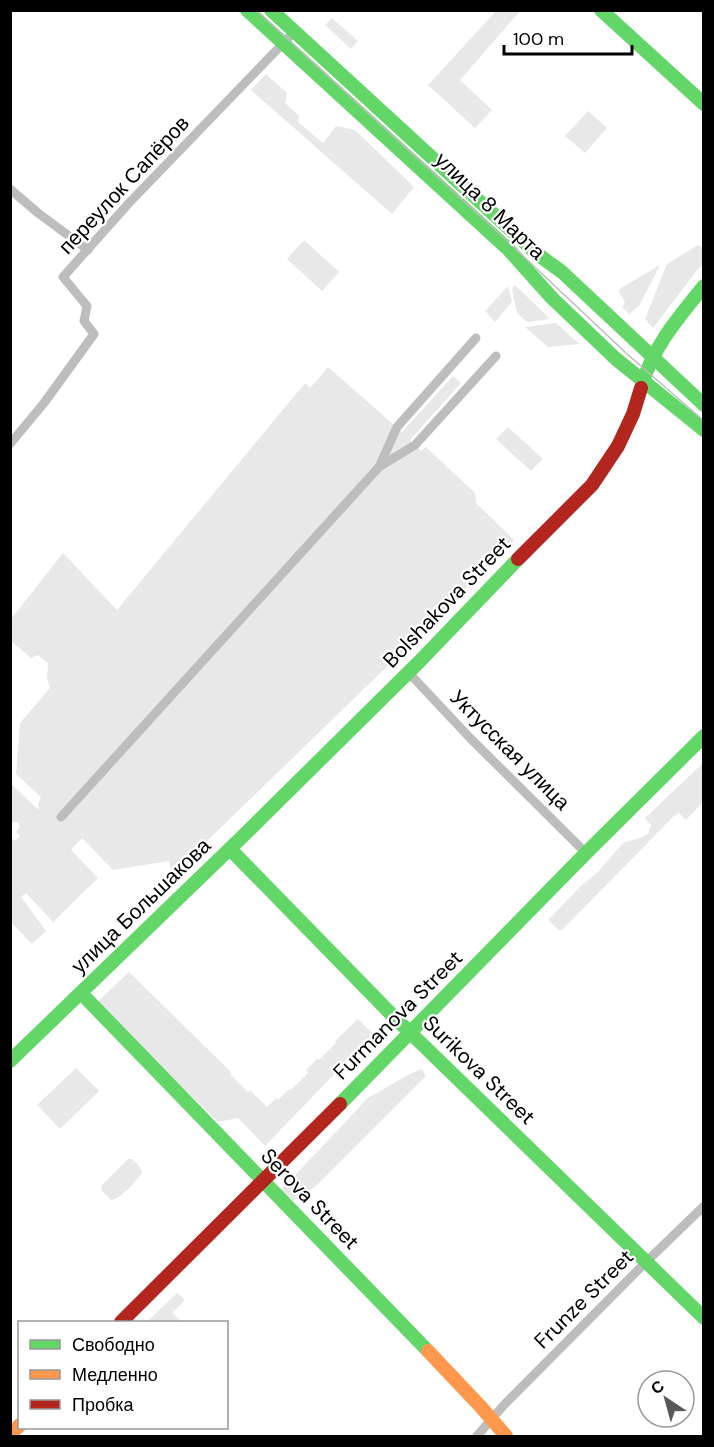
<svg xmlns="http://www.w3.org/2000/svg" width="714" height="1447" viewBox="0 0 714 1447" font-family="'DM Sans',sans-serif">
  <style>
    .green { fill: #e8e8e8 }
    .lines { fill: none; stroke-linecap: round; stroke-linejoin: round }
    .street { stroke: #bdbdbd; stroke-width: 9 }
    .fast { stroke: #63d668; stroke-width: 14 }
    .slow { stroke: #ff974d; stroke-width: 14 }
    .jam { stroke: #b3261e; stroke-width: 14 }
    .tram { stroke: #bdbdbd; stroke-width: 1.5 }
    .labels { text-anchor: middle; stroke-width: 4.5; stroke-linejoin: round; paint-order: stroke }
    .street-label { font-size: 21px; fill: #000; stroke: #fff }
  </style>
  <rect width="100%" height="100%" fill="#fff"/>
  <!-- green -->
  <g class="green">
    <path d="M496 11H520L460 80 492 110 475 128 428 85Z"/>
    <path d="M332 18 358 41 351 49 325 25Z"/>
    <path d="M266 74 287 93 285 103 299 116 298 122 323 143 336 126 355 130 414 187 392 214 251 90Z"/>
    <path d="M588 111 607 128 585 153 565 136Z"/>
    <path d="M304 240 339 272 322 291 287 259Z"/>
    <path d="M698 245 703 247V265L698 269 653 328 645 319 667 264Z"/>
    <path d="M660 265 639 306 629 314 622 307 625 302 618 290Z"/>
    <path d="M515 285 550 319 527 322 517 313 512 289Z"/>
    <path d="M508 286 512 302 495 322 485 311Z"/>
    <path d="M556 323 579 344 548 347 525 327Z"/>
    <path d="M328 367 402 432 453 376 461 383 410 440 421 451 426 447 475 493 476 503 514 540 401 653 172 875 169 861 113 870 82 838 71 850 98 878 53 922 26 893 21 897 46 931 32 944 11 922V837L15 841 20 836 16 832 20 827 18 822H11L10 783 39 810 38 804 41 797 16 774 20 723 50 688 47 679 48 663 38 655 31 658 11 641V619L63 553 117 610 305 383 310 388Z"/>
    <path d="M508 427 543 459 531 471 496 439Z"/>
    <path d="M703 763V802L686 820 679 813 674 816 562 930H559L548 920 582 885 596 874 623 843 642 837 648 834 651 825 645 818Z"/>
    <path d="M129 972 231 1072 230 1074 248 1092 250 1090 267 1107 276 1098 278 1100 289 1089 291 1090 308 1073 306 1070 317 1059 319 1060 336 1043 335 1041 358 1019 373 1034 265 1146 238 1118 218 1122 96 1003Z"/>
    <path d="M76 1068 99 1091 60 1129 37 1105Z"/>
    <path d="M422 1069 426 1076 319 1183 300 1199 292 1200 281 1190 369 1097C388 1088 402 1076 422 1069Z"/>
    <path d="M128 1159H132L140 1167 142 1173C135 1182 122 1198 111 1200L102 1191 101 1186Z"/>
    <path d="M177 1293 185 1300 172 1313 182 1322H147Z"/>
  </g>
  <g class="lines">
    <!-- street -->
    <g class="street">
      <path d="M10 189 38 213 88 250"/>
      <path d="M10 444 44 403 94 334 84 321 87 306 63 277 129 203 294 32"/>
      <path d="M379 467 415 445 496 356"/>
      <path d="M408 672 470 738 586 853"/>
      <path d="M61 817 379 467 397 427 476 338"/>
      <path d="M477 1436 503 1406 646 1262 704 1206"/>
    </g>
    <!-- fast -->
    <g class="fast">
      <path d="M247 10 508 249 552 298 616 359 704 430"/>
      <path d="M271 10 536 253 562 272 704 405"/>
      <path d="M601 10 704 104"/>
      <path d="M641 388C652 348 678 318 704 286"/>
      <path d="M230 849 393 1016 704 1318"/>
      <path d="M81 993 428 1351"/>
      <path d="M10 1061 241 838 419 662 518 559"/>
      <path d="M340 1104 586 853 704 736"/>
    </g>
    <!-- slow -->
    <g class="slow">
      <path d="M428 1351 481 1407 506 1436"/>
      <path d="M10 1434 20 1425"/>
    </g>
    <!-- jam -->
    <g class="jam">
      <path d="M518 559 592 485 618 446 633 414 641 388"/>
      <path d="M121 1322 340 1104"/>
    </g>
    <!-- tram -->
    <path class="tram" d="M256 10 505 239 626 353 704 421"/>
  </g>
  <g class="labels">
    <!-- street labels -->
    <g class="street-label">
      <text transform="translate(124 185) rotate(-47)" y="7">переулок Сапёров</text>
      <text transform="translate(490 206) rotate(44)" y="7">улица 8 Марта</text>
      <text transform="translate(447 602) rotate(-46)" y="7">Bolshakova Street</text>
      <text transform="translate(510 750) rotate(45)" y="7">Уктусская улица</text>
      <text transform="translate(141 906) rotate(-44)" y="7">улица Большакова</text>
      <text transform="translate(398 1015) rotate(-45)" y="7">Furmanova Street</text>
      <text transform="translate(479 1070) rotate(44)" y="7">Surikova Street</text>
      <text transform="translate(310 1199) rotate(46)" y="7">Serova Street</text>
      <text transform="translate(584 1299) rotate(-45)" y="7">Frunze Street</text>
    </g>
  </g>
  <!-- border -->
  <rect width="714" height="1447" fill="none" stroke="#000000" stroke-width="24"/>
  <!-- legend -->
  <rect x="18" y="1321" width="210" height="108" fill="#ffffff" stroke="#999999" stroke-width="1.5"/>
  <rect x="30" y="1340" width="30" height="9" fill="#63d668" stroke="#999999" stroke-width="1.5"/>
  <text x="72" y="1351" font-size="18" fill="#000000">Свободно</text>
  <rect x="30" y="1370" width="30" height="9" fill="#ff974d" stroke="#999999" stroke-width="1.5"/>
  <text x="72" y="1381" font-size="18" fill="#000000">Медленно</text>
  <rect x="30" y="1400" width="30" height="9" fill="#b3261e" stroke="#999999" stroke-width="1.5"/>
  <text x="72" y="1411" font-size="18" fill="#000000">Пробка</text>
  <!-- north arrow -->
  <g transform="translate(666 1399) rotate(324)"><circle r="28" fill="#ffffff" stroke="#999999" stroke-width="1.5"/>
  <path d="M0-4.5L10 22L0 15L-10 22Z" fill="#595959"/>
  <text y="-9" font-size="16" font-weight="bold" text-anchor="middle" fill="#000000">С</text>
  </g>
  <!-- scale -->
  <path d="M504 45v9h128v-9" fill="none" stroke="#000000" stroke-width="3"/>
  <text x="513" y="45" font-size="18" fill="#000000" stroke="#ffffff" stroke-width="4.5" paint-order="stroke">100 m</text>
</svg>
